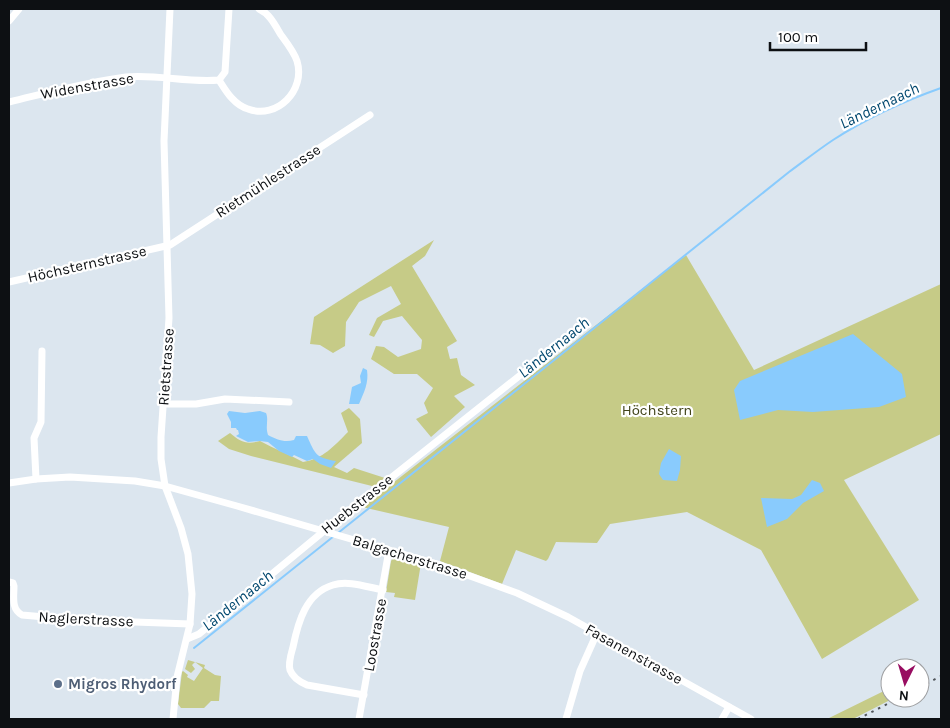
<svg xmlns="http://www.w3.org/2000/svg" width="950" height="728" viewBox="0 0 950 728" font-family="Karla,sans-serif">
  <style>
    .green { fill: #c6cb87 }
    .water { fill: #89cbfd }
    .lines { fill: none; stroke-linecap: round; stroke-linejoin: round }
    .stream { stroke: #89cbfd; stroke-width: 2 }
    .minor { stroke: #fff; stroke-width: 7 }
    .rail { stroke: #50555a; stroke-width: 2; stroke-dasharray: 2.5 5; stroke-linecap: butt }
    .service-dot { fill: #5c6f8a; stroke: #fff; stroke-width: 2 }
    .labels { text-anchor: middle; stroke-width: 4.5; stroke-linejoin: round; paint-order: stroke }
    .street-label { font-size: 15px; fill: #0d1013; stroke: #fff }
    .park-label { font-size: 15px; fill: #41431a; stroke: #fff }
    .service-label { font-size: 15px; font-weight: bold; fill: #4e5e75; stroke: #fff; text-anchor: start }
    .water-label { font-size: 16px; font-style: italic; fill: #00476e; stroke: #fff }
  </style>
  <rect width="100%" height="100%" fill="#dce6ef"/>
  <!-- green -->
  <g class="green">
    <path d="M434 240 425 256 412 266 457 341 447 347 450 359 457 358 461 375 475 385 454 396 465 407 431 437 416 419 428 413 424 403 433 388 417 374H394L371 359 376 346 384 347 398 357 421 349 422 340 402 316 383 321 374 337 369 335 377 318 401 304 391 286 359 302 346 322 345 346 333 353 320 345 310 344 314 317Z"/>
    <path d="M686 255 754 370 941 284V434L844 480 919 600 822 659 761 550 687 512 610 524 597 543 556 542 548 559 546 561 516 550 502 584 440 561 449 527 362 507Z"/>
    <path d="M349 408 360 419 362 443 334 467 347 473 354 468 385 478 376 487 251 456 229 449 218 441 230 433C241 442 246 445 260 441 274 449 289 454 303 462 323 459 334 446 348 432L341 413Z"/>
    <path d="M395 555 421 563 415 600 394 597 395 593 386 592 391 561Z"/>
    <path d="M188 660 205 665 204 668 215 675 221 676 219 701H211L204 708H181L178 704 182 672 183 671 188 675 187 677 194 681 203 668 195 662 192 665 195 669 191 673 185 669Z"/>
    <path d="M890 688V698H894L853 719H827Z"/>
  </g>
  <!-- water -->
  <g class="water">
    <path d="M853 334 902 374 906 397 879 407 813 412 778 410 740 420 734 390 740 381Z"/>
    <path d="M363 368 367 370C369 383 364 392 359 404H349L352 387 361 383 360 376Z"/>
    <path d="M229 411 245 413 260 411 266 413C269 420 265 426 268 435 276 439 284 443 294 440L296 436H307C315 454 316 458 336 461L331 468 320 464 313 459 307 461 294 455 292 457 279 451 268 442 260 441 248 442 236 436 239 434 238 430H237L236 428H231V422L227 414Z"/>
    <path d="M669 449 681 456 680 470 677 481 663 480 659 474 661 463Z"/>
    <path d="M812 480 820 483 824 491 803 503 787 519 767 527 761 498 792 499 801 495Z"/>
  </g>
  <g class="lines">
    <!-- stream -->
    <g class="stream">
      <path d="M338 533 789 172C804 161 818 150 833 140 867 118 904 101 941 88"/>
      <path d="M194 648 334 536"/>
    </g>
    <!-- minor -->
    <g class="minor">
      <path d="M170 9 164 141 169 318 161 437V459L165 486 181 528 188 554 192 594 190 624 177 677 173 719"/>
      <path d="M9 21 19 9"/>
      <path d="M219 80C226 91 234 105 248 109 277 120 306 90 297 61 294 52 287 43 281 35 275 25 270 14 259 9"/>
      <path d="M9 102C47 93 87 82 126 77 157 74 188 83 219 80L225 72 229 9"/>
      <path d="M9 282 170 245 370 115"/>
      <path d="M163 404H196L225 399 289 402"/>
      <path d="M36 479 34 438 41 422 42 351"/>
      <path d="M9 483 36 479 70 477 135 481 165 486 237 506 437 564 517 593 568 617 751 719"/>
      <path d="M9 582 13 583 14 586C14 597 11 609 22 615L79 620 190 624"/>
      <path d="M187 639 199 634 324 531 528 369"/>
      <path d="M364 695 307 685C300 682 293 678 290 670 288 663 291 654 293 647 298 622 306 593 333 585 348 580 367 587 383 590"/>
      <path d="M359 719 389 550"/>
      <path d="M566 719 580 671 597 633"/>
      <path d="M722 719 729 707"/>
    </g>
    <!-- rail -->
    <g class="rail">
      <path d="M920 687 941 676"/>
      <path d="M858 719 899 698"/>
    </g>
  </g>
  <!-- markers -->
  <circle class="service-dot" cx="58" cy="684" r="5"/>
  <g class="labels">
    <!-- street labels -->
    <g class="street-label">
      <text transform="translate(87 86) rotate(-10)" y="5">Widenstrasse</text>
      <text transform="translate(268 181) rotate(-33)" y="5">Rietmühlestrasse</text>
      <text transform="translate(87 264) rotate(-13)" y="5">Höchsternstrasse</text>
      <text transform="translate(166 367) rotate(-86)" y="5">Rietstrasse</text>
      <text transform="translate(357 504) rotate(-38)" y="5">Huebstrasse</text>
      <text transform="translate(410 557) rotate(17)" y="5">Balgacherstrasse</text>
      <text transform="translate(86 619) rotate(3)" y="5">Naglerstrasse</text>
      <text transform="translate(375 635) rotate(-80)" y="5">Loostrasse</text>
      <text transform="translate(634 654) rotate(29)" y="5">Fasanenstrasse</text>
    </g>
    <!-- park labels -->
    <g class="park-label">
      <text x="657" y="415">Höchstern</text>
    </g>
    <!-- service labels -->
    <g class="service-label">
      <text x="68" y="689">Migros Rhydorf</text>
    </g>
    <!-- water labels -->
    <g class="water-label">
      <text transform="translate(879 105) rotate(-26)" y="6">Ländernaach</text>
      <text transform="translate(553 347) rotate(-39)" y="6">Ländernaach</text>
      <text transform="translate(237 600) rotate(-39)" y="6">Ländernaach</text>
    </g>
  </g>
  <!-- border -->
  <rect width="950" height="728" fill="none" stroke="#0d1013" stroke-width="20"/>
  <!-- north arrow -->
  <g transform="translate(905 683) rotate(185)"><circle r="24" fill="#ffffff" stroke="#9e9fa1"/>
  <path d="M0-4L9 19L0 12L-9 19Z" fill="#980d61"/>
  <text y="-8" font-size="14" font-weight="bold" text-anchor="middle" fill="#0d1013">N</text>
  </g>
  <!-- scale -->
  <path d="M770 42v8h96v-8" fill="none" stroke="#0d1013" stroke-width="2.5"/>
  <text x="778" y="42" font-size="15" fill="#0d1013" stroke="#ffffff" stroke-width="4" paint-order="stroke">100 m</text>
</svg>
